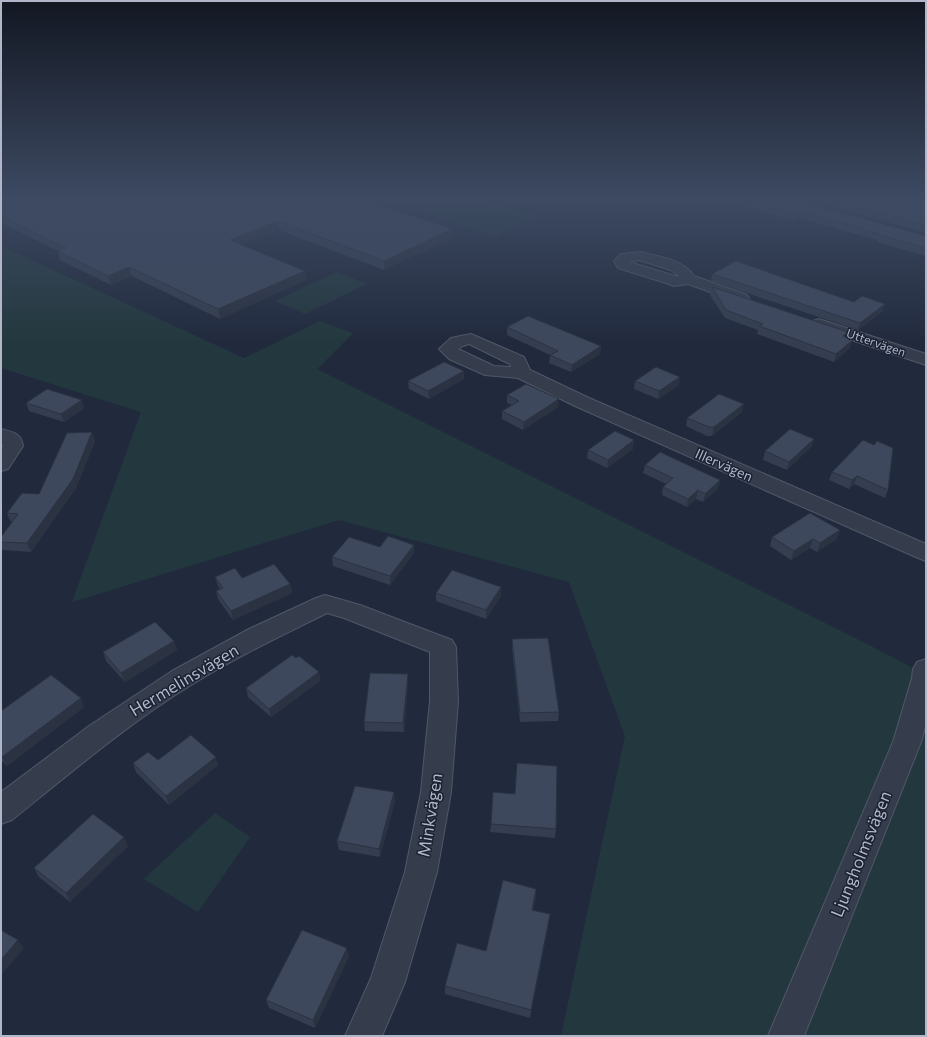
<svg xmlns="http://www.w3.org/2000/svg" width="927" height="1037" viewBox="0 0 927 1037" font-family="Commissioner,sans-serif">
  <style>
    .green { fill: #23383e }
    .lines { fill: none; stroke-linecap: round; stroke-linejoin: round }
    .minor-casing { stroke: #515768; stroke-width: 2 }
    .minor { fill: #353d4d; fill-rule: evenodd }
    .wall { fill: #343e50 }
    .shaded-wall { fill: #2b3241 }
    .building { fill: #3d485d; stroke: #2b3241 }
    .labels { text-anchor: middle; stroke-width: 3; stroke-linejoin: round; paint-order: stroke }
    .far-street-label { font-size: 12px; fill: #b1b7c9; stroke: #1b2232 }
    .street-label { font-size: 14px; fill: #b1b7c9; stroke: #1b2232 }
    .near-street-label { font-size: 17px; fill: #b1b7c9; stroke: #1b2232 }
  </style>
  <rect width="100%" height="100%" fill="#212a3d"/>
  <!-- green -->
  <g class="green">
    <path d="M378 198H480L539 216 495 237Z"/>
    <path d="M1 246 244 358 320 321 353 333 317 369 871 646 926 675V1036H561L625 736 569 582 339 520 72 602 141 412 1 368Z"/>
    <path d="M337 272 367 284 305 314 275 301Z"/>
    <path d="M215 813 250 837 198 912 144 879Z"/>
  </g>
  <g class="lines">
    <defs>
      <g id="minor">
        <path d="M640 252C658 256 684 260 694 276L747 295 749 298 747 301 741 303 688 284 674 286 669 284 618 268 614 261 621 254ZM639 260 671 270 679 276H675L629 262Z"/>
        <path d="M819 319 926 354V365L813 327 811 324 813 321Z"/>
        <path d="M471 334 524 357 530 370 589 398 926 544V561L918 558 575 406 518 378 485 375 449 359 439 349 451 338ZM469 344 510 364 511 367 494 366 458 349 463 346Z"/>
        <path d="M1 429C13 432 21 433 23 446L8 469 1 471V449L3 446 1 442Z"/>
        <path d="M325 595 360 605 452 640 456 647 458 701 451 792 437 872 405 982 382 1036H345L371 978 405 872 421 792 430 701V652L344 618 327 613C281 636 234 658 191 685 128 724 69 774 12 820L1 824V792L89 726 172 671 249 629 316 598Z"/>
        <path d="M926 659V724L921 742 804 1036H768L893 742 912 678 913 669 917 662Z"/>
      </g>
    </defs>
    <!-- minor casing -->
    <use href="#minor" class="minor-casing"/>
    <!-- minor -->
    <use href="#minor" class="minor"/>
  </g>
  <!-- wall -->
  <g class="wall">
    <path d="M1 198H359L452 238 384 270 279 230 241 245 305 271 306 280 220 319 132 276 111 285 60 260 58 251 1 223Z"/>
    <path d="M645 198H672L661 203Z"/>
    <path d="M714 198H788L926 236V256L877 242V240L799 218 793 221Z"/>
    <path d="M803 198H893L909 203H926V233Z"/>
    <path d="M712 274 854 302 883 311 858 330 711 281Z"/>
    <path d="M712 287 846 338 850 348 834 362 757 334 758 330 725 318 710 295Z"/>
    <path d="M507 327 601 346 600 354 571 372 549 363 550 355 507 335Z"/>
    <path d="M464 379 429 399 409 389 408 381Z"/>
    <path d="M635 381 679 385 658 399 634 389Z"/>
    <path d="M507 395 558 407 523 430 502 419V411L512 405 507 403Z"/>
    <path d="M26 403 84 408 64 422 29 411Z"/>
    <path d="M742 412 712 436H707L686 426 687 418Z"/>
    <path d="M814 439 811 447 787 470 763 460 765 451Z"/>
    <path d="M95 441 76 488 31 552 2 550 1 548V537L13 522 10 521 7 513 39 494Z"/>
    <path d="M874 445 888 490 885 498 854 484 849 489 829 480 832 472Z"/>
    <path d="M633 449 607 468 587 458 588 450Z"/>
    <path d="M645 465 720 480 718 488 703 502 696 499 687 507 662 495 663 487 666 484 643 473Z"/>
    <path d="M772 537 837 539 817 552 810 548 791 560 770 546Z"/>
    <path d="M380 547 414 553 390 585 333 566 332 557Z"/>
    <path d="M215 577 242 578 290 584 292 593 233 620 218 599 216 591 220 589 218 586Z"/>
    <path d="M436 593 501 596 486 619 436 601Z"/>
    <path d="M512 639 559 712 558 721 520 722 512 648Z"/>
    <path d="M174 641 177 650 125 682 106 661 103 652Z"/>
    <path d="M296 658 319 672 320 681 271 717 248 697 246 688Z"/>
    <path d="M408 674V683L404 732 365 731 364 722Z"/>
    <path d="M84 707 7 766 1 760V711Z"/>
    <path d="M158 760 218 765 169 805 136 772 133 763Z"/>
    <path d="M395 801 380 857 339 850 337 841Z"/>
    <path d="M491 824 556 829 555 838 490 832Z"/>
    <path d="M128 846 70 902 39 877 34 868Z"/>
    <path d="M536 897 533 910 549 922 530 1018 445 994V986L486 951Z"/>
    <path d="M349 956 315 1028 269 1008 266 1000Z"/>
  </g>
  <!-- shaded-wall -->
  <g class="shaded-wall">
    <path d="M662 198H672L661 203Z"/>
    <path d="M801 211 799 218 793 221 794 215Z"/>
    <path d="M278 221 279 230 232 249 230 240Z"/>
    <path d="M452 229V238L384 270V261Z"/>
    <path d="M129 267 132 276 111 285 108 276Z"/>
    <path d="M305 271 306 280 220 319 218 309Z"/>
    <path d="M885 304 883 311 858 330 860 323Z"/>
    <path d="M848 332 846 340 843 336Z"/>
    <path d="M853 340 850 348 834 362 836 354Z"/>
    <path d="M601 346 600 354 571 372 572 365Z"/>
    <path d="M464 371V379L429 399 428 391Z"/>
    <path d="M680 377 679 385 658 399 659 391Z"/>
    <path d="M559 399 558 407 523 430 524 422Z"/>
    <path d="M82 400 84 408 64 422 61 414Z"/>
    <path d="M744 404 742 412 712 436 714 427Z"/>
    <path d="M92 432 95 441 76 488 31 552 27 543Z"/>
    <path d="M814 439 811 447 787 470 789 462Z"/>
    <path d="M634 440 633 449 607 468 608 460Z"/>
    <path d="M857 476 854 484 849 489 852 480Z"/>
    <path d="M720 480 718 488 703 502 705 494Z"/>
    <path d="M698 490 696 499 687 507 688 499Z"/>
    <path d="M840 530 837 539 817 552 820 543Z"/>
    <path d="M813 539 810 548 791 560 794 551Z"/>
    <path d="M414 545V553L390 585V576Z"/>
    <path d="M290 584 292 593 233 620 231 611Z"/>
    <path d="M501 587V596L486 619V610Z"/>
    <path d="M174 641 177 650 125 682 121 673Z"/>
    <path d="M319 672 320 681 271 717 269 709Z"/>
    <path d="M408 674V683L404 732 403 723Z"/>
    <path d="M81 698 84 707 7 766 2 757Z"/>
    <path d="M216 757 218 765 169 805 166 796Z"/>
    <path d="M394 792 395 801 380 857 379 849Z"/>
    <path d="M124 837 128 846 70 902 66 893Z"/>
    <path d="M536 889V897L531 918 532 910Z"/>
    <path d="M550 914 549 922 530 1018 531 1010Z"/>
    <path d="M18 940 24 948 1 975V960Z"/>
    <path d="M347 948 349 956 315 1028 313 1020Z"/>
  </g>
  <!-- building -->
  <g class="building">
    <path d="M1 198H359L452 229 384 261 278 221 230 240 305 271 218 309 129 267 108 276 57 251 66 248 1 216Z"/>
    <path d="M737 198H788L926 236V248L879 235 880 234 801 211 794 215Z"/>
    <path d="M828 198H893L909 203 914 200 926 203V225Z"/>
    <path d="M736 261 854 302 862 296 885 304 860 323 712 274Z"/>
    <path d="M712 287 848 332 843 336 853 340 836 354 759 326 763 324 726 310Z"/>
    <path d="M528 316 601 346 572 365 550 355 558 351 507 327Z"/>
    <path d="M444 362 464 371 428 391 408 381Z"/>
    <path d="M656 367 680 377 659 391 635 381Z"/>
    <path d="M526 384 559 399 524 422 502 411 519 401 507 395Z"/>
    <path d="M47 389 82 400 61 414 26 403Z"/>
    <path d="M719 394 744 404 714 427H709L687 418Z"/>
    <path d="M790 429 814 439 789 462 765 451Z"/>
    <path d="M615 431 634 440 608 460 588 450Z"/>
    <path d="M92 432 73 479 27 543 1 542V537L18 514 7 513 22 493 39 494 67 433Z"/>
    <path d="M863 440 874 445 877 441 893 448 888 490 857 476 852 480 832 472Z"/>
    <path d="M660 452 720 480 705 494 698 490 688 499 663 487 673 478 645 465Z"/>
    <path d="M810 513 840 530 820 543 813 539 794 551 772 537Z"/>
    <path d="M388 536 414 545 390 576 332 557 349 537 380 547Z"/>
    <path d="M274 564 290 584 231 611 216 591 223 588 215 577 235 568 242 578Z"/>
    <path d="M452 570 501 587 486 610 436 593Z"/>
    <path d="M155 622 174 641 121 673 103 652Z"/>
    <path d="M548 638 559 712 520 713 512 639Z"/>
    <path d="M292 655 296 658 299 656 319 672 269 709 246 688Z"/>
    <path d="M370 673 408 674 403 723 364 722Z"/>
    <path d="M51 675 81 698 2 757 1 756V711Z"/>
    <path d="M191 735 216 757 166 796 133 763 148 752 158 760Z"/>
    <path d="M517 763 557 766 556 829 491 824 493 792 515 794Z"/>
    <path d="M355 786 394 792 379 849 337 841Z"/>
    <path d="M93 814 124 837 66 893 34 868Z"/>
    <path d="M503 880 536 889 532 910 550 914 531 1010 445 986 457 943 486 951Z"/>
    <path d="M1 930 18 940 1 960Z"/>
    <path d="M302 930 347 948 313 1020 266 1000Z"/>
  </g>
  <!-- sky -->
  <linearGradient id="sky" x2="0" y2="1"><stop stop-color="#121722"/><stop offset="0.58" stop-color="#3d4a62"/><stop offset="1" stop-color="#3d4a62" stop-opacity="0"/></linearGradient>
  <rect width="927" height="343" fill="url(#sky)"/>
  <g class="labels">
    <!-- far-street labels -->
    <g class="far-street-label">
      <text transform="translate(876 343) rotate(19)" y="4">Uttervägen</text>
    </g>
    <!-- street labels -->
    <g class="street-label">
      <text transform="translate(724 465) rotate(24)" y="5">Illervägen</text>
    </g>
    <!-- near-street labels -->
    <g class="near-street-label">
      <text transform="translate(184 680) rotate(-31)" y="6">Hermelinsvägen</text>
      <text transform="translate(430 815) rotate(-81)" y="6">Minkvägen</text>
      <text transform="translate(861 854) rotate(-68)" y="6">Ljungholmsvägen</text>
    </g>
  </g>
  <!-- border -->
  <rect width="927" height="1037" fill="none" stroke="#b1b7c9" stroke-width="4"/>
</svg>
